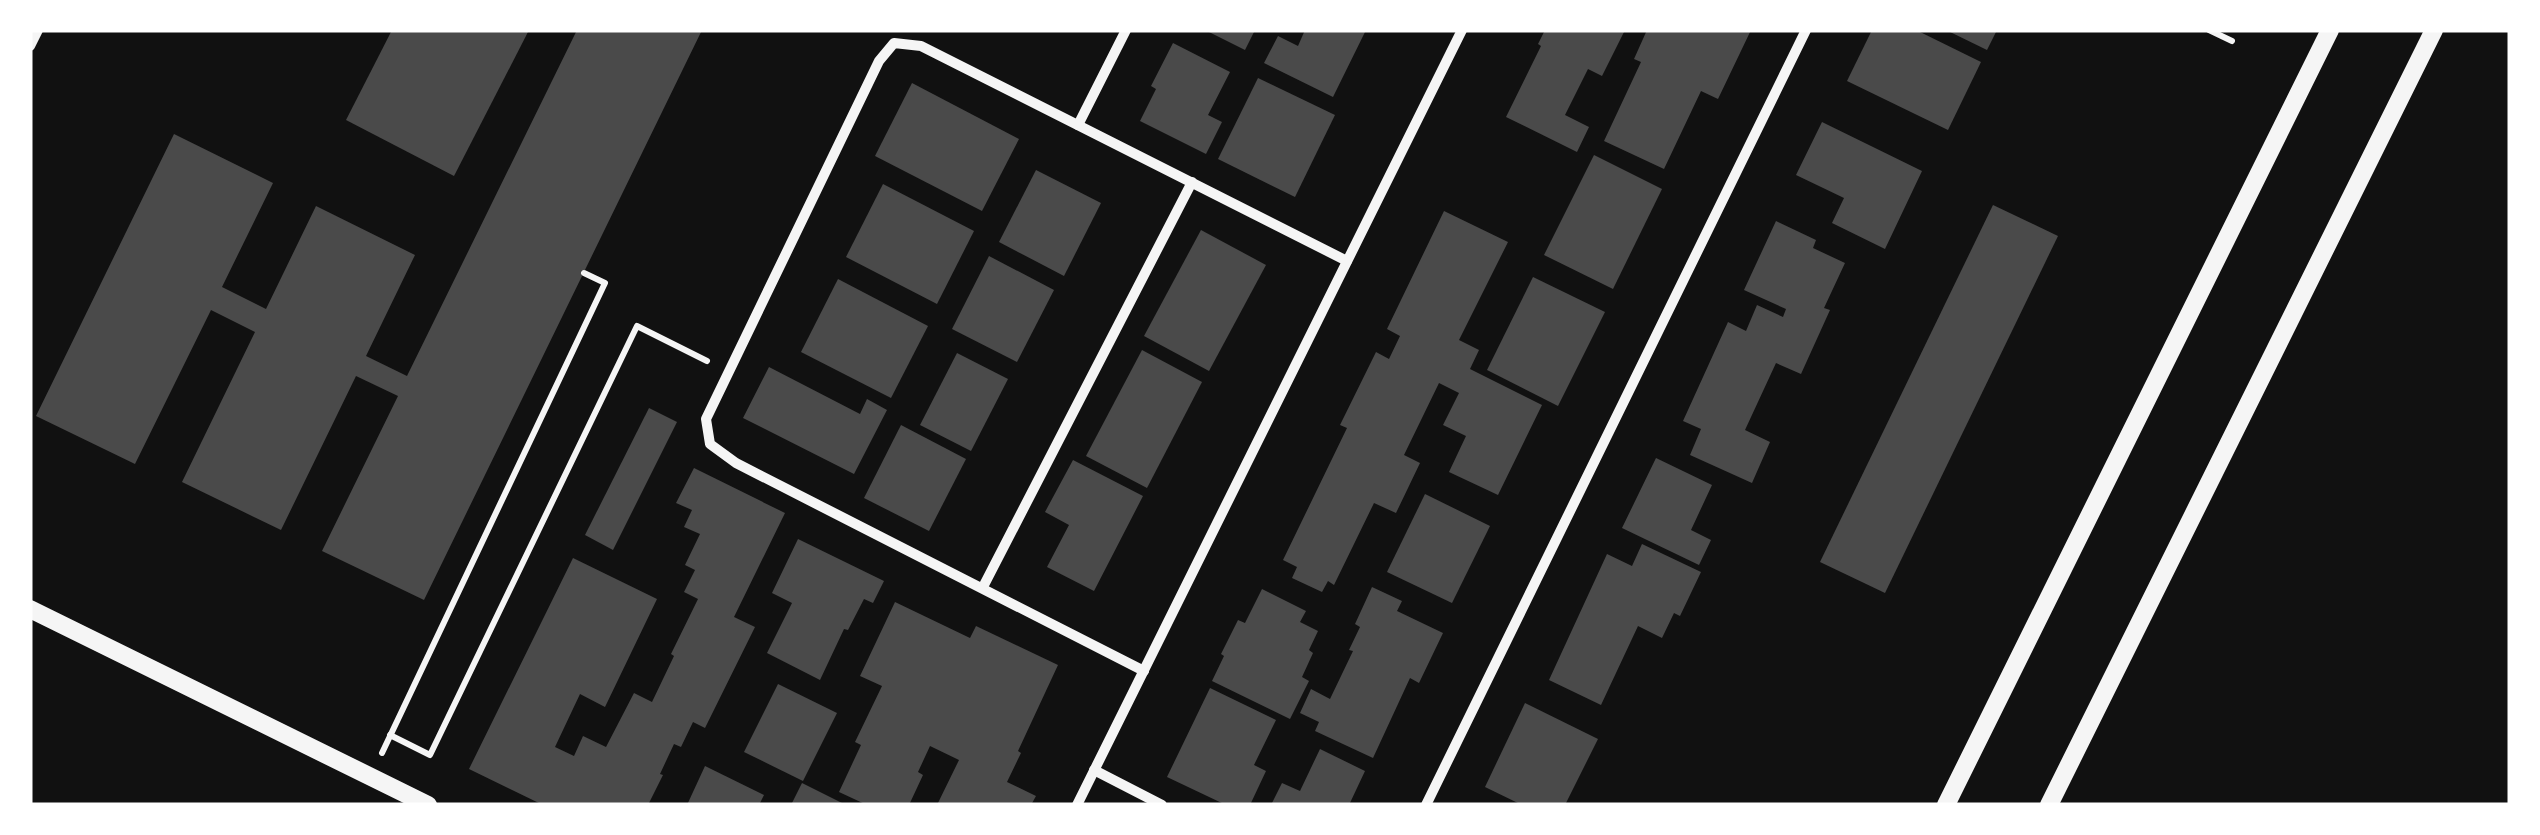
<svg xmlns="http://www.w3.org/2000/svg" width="2540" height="835" viewBox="0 0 2540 835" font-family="'Roboto Condensed',sans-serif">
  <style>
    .building { fill: #4a4a4a }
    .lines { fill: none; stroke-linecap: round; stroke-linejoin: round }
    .path { stroke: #f5f5f5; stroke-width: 6 }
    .minor { stroke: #f5f5f5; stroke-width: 10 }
    .tertiary { stroke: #f5f5f5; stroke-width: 18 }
  </style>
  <rect width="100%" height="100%" fill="#111"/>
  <!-- building -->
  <g class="building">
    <path d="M392 30H529L454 176 346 120Z"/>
    <path d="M577 30H702L424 600 322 551 398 396 356 376 281 530 182 482 255 332 211 310 135 464 36 416 174 134 273 183 222 287 266 309 316 206 415 255 366 356 407 376Z"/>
    <path d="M1205 30H1255L1245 50Z"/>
    <path d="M1305 30H1366L1333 97 1264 63 1278 36 1298 46Z"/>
    <path d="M1545 30H1625L1602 76 1588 69 1565 115 1589 127 1577 152 1506 117 1541 46 1538 44Z"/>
    <path d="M1647 30H1751L1718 99 1701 91 1664 169 1604 141 1641 62 1634 59Z"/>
    <path d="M1872 30H1916L1981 62 1948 130 1847 81Z"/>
    <path d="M1946 30H1997L1987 50Z"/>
    <path d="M1173 43 1230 72 1208 115 1222 122 1206 154 1140 121 1156 89 1151 86Z"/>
    <path d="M1258 78 1335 115 1295 197 1218 159Z"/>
    <path d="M912 83 1019 139 982 211 875 156Z"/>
    <path d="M1822 122 1922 171 1885 249 1832 223 1844 198 1796 175Z"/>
    <path d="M1594 155 1662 189 1613 289 1544 255Z"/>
    <path d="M1036 170 1101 203 1064 276 999 242Z"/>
    <path d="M883 184 974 231 937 304 846 257Z"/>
    <path d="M1993 205 2058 236 1885 593 1820 562Z"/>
    <path d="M1444 211 1508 242 1459 340 1479 350 1470 369 1542 405 1498 495 1449 472 1466 436 1443 425 1459 393 1439 383 1404 455 1420 463 1396 513 1374 503 1334 585 1328 581 1322 592 1292 578 1297 567 1283 560 1347 428 1340 425 1376 352 1389 359 1400 336 1387 329Z"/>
    <path d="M1776 221 1816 240 1813 248 1845 263 1824 308 1830 310 1801 374 1776 363 1745 430 1770 442 1752 483 1690 455 1701 429 1683 421 1728 322 1746 331 1757 305 1783 317 1786 309 1744 290Z"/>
    <path d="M1201 230 1266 265 1209 371 1144 336Z"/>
    <path d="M989 256 1054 290 1017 362 952 329Z"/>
    <path d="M1533 277 1605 312 1558 406 1487 370Z"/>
    <path d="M838 279 928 326 891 398 801 352Z"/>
    <path d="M1142 350 1202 382 1147 488 1086 456Z"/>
    <path d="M957 353 1008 379 971 451 920 425Z"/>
    <path d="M769 367 860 414 867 399 887 410 854 474 743 418Z"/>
    <path d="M649 408 677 422 613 550 585 535Z"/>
    <path d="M901 425 966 459 929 531 864 498Z"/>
    <path d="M1656 458 1712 485 1691 530 1711 540 1699 565 1622 528Z"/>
    <path d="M1073 460 1143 496 1094 591 1047 567 1069 525 1045 512Z"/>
    <path d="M694 468 785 513 734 617 755 627 705 728 693 722 681 747 674 744 660 774 663 775 648 805H543L469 769 573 558 657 599 605 707 580 694 555 747 574 756 583 736 606 747 634 693 652 702 674 656 671 654 698 599 684 592 695 570 685 565 700 534 684 527 692 510 676 503Z"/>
    <path d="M1425 494 1490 526 1452 603 1387 572Z"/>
    <path d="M798 539 884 581 873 603 864 599 848 630 844 629 820 680 767 653 792 603 772 593Z"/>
    <path d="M1642 544 1701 572 1680 616 1674 613 1662 638 1638 626 1601 705 1549 680 1607 554 1632 566Z"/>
    <path d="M1372 587 1402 601 1397 611 1443 633 1419 683 1410 678 1373 758 1315 731 1319 722 1300 713 1311 689 1330 699 1353 651 1349 650 1360 627 1355 624Z"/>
    <path d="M1262 589 1306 611 1300 622 1318 631 1309 650 1313 653 1302 677 1309 681 1290 719 1212 681 1224 656 1221 654 1238 620 1245 623Z"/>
    <path d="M895 602 970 638 976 626 1058 665 1018 751 1021 753 1007 782 1036 796 1031 805H937L959 760 930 746 918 772 923 775 909 805H867L839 792 861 745 855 742 882 686 860 676Z"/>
    <path d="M778 684 837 713 803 781 744 752Z"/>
    <path d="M1210 688 1276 720 1254 765 1266 771 1250 805H1226L1167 777Z"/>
    <path d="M1525 703 1598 739 1565 805H1522L1485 787Z"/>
    <path d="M1320 749 1365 771 1349 805H1271L1282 783 1300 791Z"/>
    <path d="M705 766 764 795 759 805H687Z"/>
    <path d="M802 783 846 805H791Z"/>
  </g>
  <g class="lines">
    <!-- path -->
    <g class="path">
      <path d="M2209 30 2232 41"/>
      <path d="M390 735 430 755 637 326 707 361"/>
      <path d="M382 753 605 283 584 273"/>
    </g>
    <!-- minor -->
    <g class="minor">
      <path d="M30 46 38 30"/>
      <path d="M1078 125 1126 30"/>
      <path d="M983 587 1192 182"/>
      <path d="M1144 671 736 463 710 444 706 419 879 61 894 43 921 46 1347 261"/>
      <path d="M1094 770 1162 805"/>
      <path d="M1077 805 1462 30"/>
      <path d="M1426 805 1806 30"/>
    </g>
    <!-- tertiary -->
    <g class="tertiary">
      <path d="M30 609 428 805"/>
      <path d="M1946 805 2330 30"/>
      <path d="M2049 805 2434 30"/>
    </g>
  </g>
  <!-- border -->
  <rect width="2540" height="835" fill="none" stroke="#ffffff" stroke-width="65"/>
</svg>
